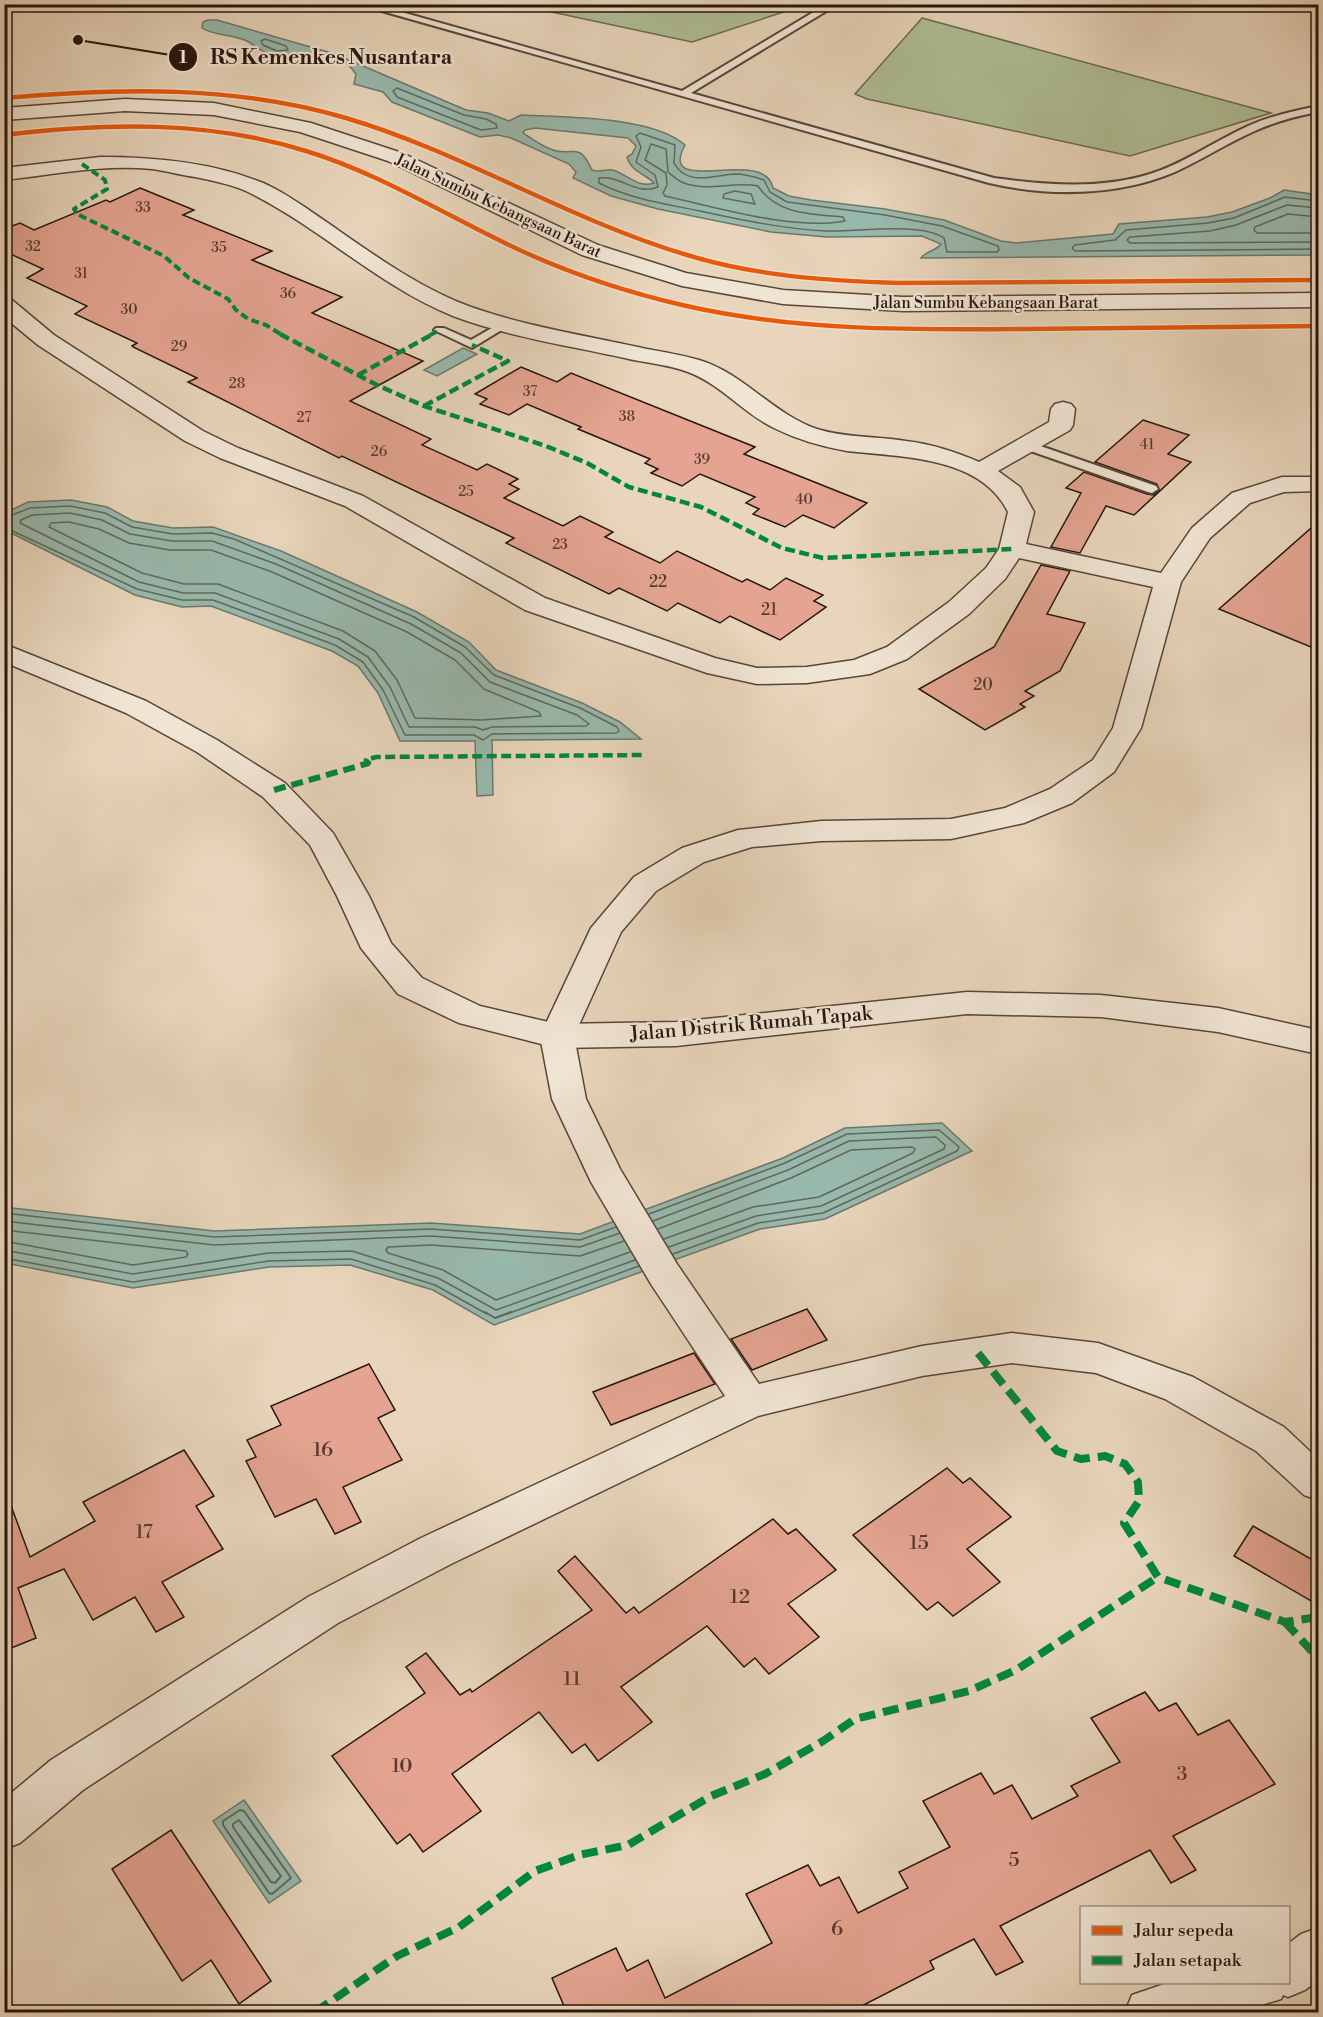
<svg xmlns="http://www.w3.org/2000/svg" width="1323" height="2017" viewBox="0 0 1323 2017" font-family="'Libre Bodoni',serif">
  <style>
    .green { fill: #afbe95; stroke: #6b6a52; stroke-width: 1.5 }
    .water { fill: #98b9ad; stroke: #6b786d; stroke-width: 1.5; fill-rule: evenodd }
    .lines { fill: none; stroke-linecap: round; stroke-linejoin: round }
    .shore-far1 { stroke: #60685e; stroke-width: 1.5 }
    .shore { stroke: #60685e; stroke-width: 2 }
    .building { fill: #e4a491; stroke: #27160e; stroke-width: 1.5 }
    .service-casing { stroke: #574639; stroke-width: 4 }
    .minor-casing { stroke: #574639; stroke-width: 3 }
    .tertiary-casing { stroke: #574639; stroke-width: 3 }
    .service { fill: #f0e4d3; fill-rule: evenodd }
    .minor { fill: #f0e4d3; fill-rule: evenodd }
    .tertiary { fill: #f0e4d3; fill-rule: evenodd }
    .quiet-far3 { stroke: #00873e; stroke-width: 4; stroke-dasharray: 8 4; stroke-linecap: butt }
    .quiet-far2 { stroke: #00873e; stroke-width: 4.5; stroke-dasharray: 10 4.5; stroke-linecap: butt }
    .quiet-far1 { stroke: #00873e; stroke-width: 6; stroke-dasharray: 12 6; stroke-linecap: butt }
    .quiet { stroke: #00873e; stroke-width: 8; stroke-dasharray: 16 8; stroke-linecap: butt }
    .cycleway-casing { stroke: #f0e4d3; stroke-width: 7 }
    .cycleway { stroke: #e8590c; stroke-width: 4.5 }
    .labels { text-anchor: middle; stroke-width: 4.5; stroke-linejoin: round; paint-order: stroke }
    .far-number-label { font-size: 14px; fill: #563a2f }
    .far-street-label { font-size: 16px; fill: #27160e; stroke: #f0e4d3 }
    .number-label { font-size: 16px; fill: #563a2f }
    .street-label { font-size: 20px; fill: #27160e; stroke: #f0e4d3 }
    .near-number-label { font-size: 20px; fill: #563a2f }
    .leader { fill: none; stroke: #27160e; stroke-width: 2 }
    .callout-dot { fill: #27160e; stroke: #f0e4d3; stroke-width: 2 }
    .mark-label { font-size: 18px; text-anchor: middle; font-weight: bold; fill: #fff }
    .callout-label { font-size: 21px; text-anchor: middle; font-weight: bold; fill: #27160e; stroke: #f0e4d3; stroke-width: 4.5; stroke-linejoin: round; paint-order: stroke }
  </style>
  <rect width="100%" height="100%" fill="#e8d5bb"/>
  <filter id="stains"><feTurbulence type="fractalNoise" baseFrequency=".00333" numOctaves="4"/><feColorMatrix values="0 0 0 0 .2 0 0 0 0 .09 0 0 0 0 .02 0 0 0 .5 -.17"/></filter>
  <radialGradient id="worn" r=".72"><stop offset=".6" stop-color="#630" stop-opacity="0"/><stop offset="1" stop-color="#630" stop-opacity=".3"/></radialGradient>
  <!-- green -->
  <g class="green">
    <path d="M519 5H805L692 42Z"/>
    <path d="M922 18 1271 113 1130 156 867 99 855 94Z"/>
  </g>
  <!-- water -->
  <g class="water">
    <path d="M208 20H217L335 54 466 110 488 113 509 121 521 115C564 117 653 116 685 145 656 199 765 145 773 188L789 196 811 200 885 209 944 220 1001 241 1016 243 1113 234 1119 224 1207 217 1232 212 1270 198 1284 190 1318 195V255L921 258C926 251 936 251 941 244L922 236 827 237 771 232 658 209 611 196 573 178 576 172 569 164 511 138 498 135 480 137 392 102 383 92 354 84 356 74C334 41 305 64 275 57 264 54 256 46 247 41 233 34 214 36 202 28L203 22ZM535 128 628 138 636 146 632 154 627 157C631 172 646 174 654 183 638 189 626 173 612 170 604 169 600 173 592 170 578 140 574 157 553 150 543 147 532 139 523 133L525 130Z"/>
    <path d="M463 348 477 354 437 376 424 370Z"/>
    <path d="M71 500 107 507 133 521 173 528 213 527 281 551 417 612 469 642 496 670 582 703 620 722 641 739 492 740 493 795 477 796 475 741H400L378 693 358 666 332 651 211 606 182 607 135 595 5 530V513L28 502Z"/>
    <path d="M942 1123 972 1151 825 1219 760 1229 494 1325 433 1290 350 1265 269 1267 133 1288 5 1263 4 1207 214 1231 431 1223 580 1234 783 1158 845 1128Z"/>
    <path d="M244 1800 301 1881 269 1903 213 1821Z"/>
  </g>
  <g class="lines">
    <!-- shore-far1 -->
    <g class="shore-far1">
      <path d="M265 39 286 46 288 50 277 51 263 45 261 41Z"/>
      <path d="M397 88 464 115 486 119 496 124 497 128 481 130 397 97 393 91Z"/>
      <path d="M640 133 675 145 674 163C687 187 713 175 735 174 745 174 755 177 764 180L770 192 787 202 885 215 942 226 998 246 999 250 997 252H947L944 238C920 222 857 232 827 231 784 229 742 220 700 211 666 204 630 199 599 183V178C621 175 636 196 658 187L655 175 636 162 641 147 636 136Z"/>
      <path d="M651 144 666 149 668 172C673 176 678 181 684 183 707 192 734 181 758 186 777 215 812 214 843 217L845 221C794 231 716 207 665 196L663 193 667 185 666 173 645 160Z"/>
      <path d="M735 191 751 194 755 204 723 198 724 194Z"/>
      <path d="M1318 201 1285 197 1234 218 1208 223 1126 230 1115 240 1075 245 1072 248 1075 251 1318 249"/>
      <path d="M1318 208 1287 205 1236 225 1210 231 1130 237 1127 240 1130 243 1318 242"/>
      <path d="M1318 217 1288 214 1255 227 1254 230 1257 233H1318"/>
      <path d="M70 513 102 520 130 534 172 541H212L276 564 411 624 461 653 490 682 577 715 589 724 586 726 492 727 483 730 475 727H409L390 687 368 657 339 639 215 593H183L139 582 20 523 21 520 32 515Z"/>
      <path d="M4 518 30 508 70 506 105 513 132 527 173 534 212 533 234 539 414 617 465 647 494 675 580 708 617 727 619 731 616 733 492 734 483 740 474 735H405L383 690 363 662 335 645 213 600H182L137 589 4 527"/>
      <path d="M69 522 99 529 129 543 170 550H211L272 572 407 632 455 660 484 689 539 712 541 716 482 720 415 718 397 680 375 651 343 631 218 584H184L142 573 49 527 51 523Z"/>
      <path d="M4 1213 214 1237 431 1229 580 1240 616 1227"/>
      <path d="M649 1214 785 1163 847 1134 939 1130 959 1147 957 1151 823 1213 758 1223 673 1254"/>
      <path d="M4 1221 214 1245 431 1236 580 1247 620 1233"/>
      <path d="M653 1221 788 1170 849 1141 936 1137 945 1145 944 1149 821 1206 756 1216 669 1247"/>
      <path d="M658 1229 791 1178 851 1150 912 1147 915 1149 913 1153 819 1197 753 1207 664 1239"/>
      <path d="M4 1230 186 1251 188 1254 186 1257 133 1265 4 1241"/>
      <path d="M624 1241 580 1256 431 1245 388 1247 386 1250 388 1253 443 1270 496 1300 630 1252"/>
      <path d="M4 1250 133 1274 268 1253 352 1251 438 1278 496 1310 635 1260"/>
      <path d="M4 1258 133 1282 269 1261 351 1259 435 1285 487 1314"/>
      <path d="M507 1314 639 1266"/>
    </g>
    <!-- shore -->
    <g class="shore">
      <path d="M485 1312 495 1318 511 1312"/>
      <path d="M240 1810 244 1811 291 1878 272 1894 269 1893 223 1825V1821Z"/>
      <path d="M239 1820 281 1876 275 1883 271 1882 233 1827V1824Z"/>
    </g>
  </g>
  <!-- building -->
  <g class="building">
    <path d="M140 188 194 210 183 215 272 251 252 260 342 297 312 313 423 361 350 401 431 439 422 445 477 470 487 464 518 479 509 484 519 489 504 498 563 526 580 516 613 532 605 537 660 563 677 551 742 582 747 579 770 590 786 578 823 595 814 601 826 607 780 640 730 616 720 623 678 603 667 611 619 588 609 594 506 543 514 538 342 456 339 458 188 382 197 378 133 347 132 346 137 343 75 314 87 306 27 278 43 269 4 251V229L20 223 34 230 106 200 110 202Z"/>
    <path d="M521 367 557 382 571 373 755 447 744 454 867 503 834 528 803 515 785 527 753 514 759 509 746 503 755 497 700 474 682 486 651 473 658 469 645 463 650 459 578 429 581 427 527 404 509 415 480 404 487 399 475 394Z"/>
    <path d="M1143 420 1189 435 1168 454 1191 462 1134 515 1106 506 1080 553 1051 547 1081 493 1066 488 1084 472 1147 494 1153 495 1159 491 1157 484 1095 462Z"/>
    <path d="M1318 522V650L1219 609Z"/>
    <path d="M1041 565 1070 571 1047 614 1085 623 1060 671 1025 691 1034 696 1020 704 1025 707 985 730 919 689 994 647Z"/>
    <path d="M807 1309 827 1340 752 1370 731 1339Z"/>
    <path d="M694 1353 715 1384 611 1425 593 1392Z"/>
    <path d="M369 1364 395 1410 378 1418 402 1460 343 1487 361 1522 335 1534 316 1499 275 1517 246 1461 256 1457 247 1440 281 1425 271 1406Z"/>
    <path d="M184 1450 214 1496 196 1506 223 1549 162 1582 184 1617 156 1632 135 1597 93 1620 64 1569 18 1588 36 1638 4 1651V1496L7 1495 30 1557 95 1521 83 1502Z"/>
    <path d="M947 1468 963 1483 970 1478 1011 1517 967 1549 1000 1582 953 1616 938 1602 927 1610 853 1535Z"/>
    <path d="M773 1519 788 1534 796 1529 836 1570 788 1604 819 1637 769 1674 755 1658 744 1667 707 1626 621 1687 652 1722 598 1761 585 1744 572 1753 539 1712 452 1774 481 1811 423 1852 410 1834 397 1844 332 1756 425 1693 406 1667 426 1653 460 1695 470 1689 472 1692 592 1610 558 1571 575 1556 626 1613 634 1607 639 1613Z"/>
    <path d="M1253 1526 1318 1563V1605L1234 1556Z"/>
    <path d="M1145 1692 1159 1711 1176 1703 1198 1735 1229 1720 1275 1784 1173 1836 1196 1870 1171 1883 1150 1850 1000 1926 1023 1962 996 1975 974 1939 930 1961 934 1969 848 2013H567L552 1978 616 1948 627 1971 648 1960 665 1998 772 1943 746 1894 808 1865 820 1886 839 1877 858 1913 908 1888 899 1872 950 1847 923 1801 981 1773 994 1794 1012 1785 1032 1819 1078 1796 1071 1786 1120 1762 1091 1718Z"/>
    <path d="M171 1830 271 1981 239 2004 211 1960 182 1981 112 1869Z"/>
  </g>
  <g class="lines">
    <defs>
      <g id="service">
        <path d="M357 4H373L682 91 827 4H838L691 93 994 178C1047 185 1101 190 1153 173 1186 162 1215 141 1248 126 1270 116 1294 111 1318 106V112C1297 116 1277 121 1257 130 1229 142 1203 159 1175 172 1119 196 1049 197 989 183Z"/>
        <path d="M504 321 510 324 508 326 472 348 434 330 436 328H444L471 340Z"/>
        <path d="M1026 441 1156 486 1158 489 1152 493 1148 492 1022 448 1020 445Z"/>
      </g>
      <g id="minor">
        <path d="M100 157C155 157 212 162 263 183 286 193 307 209 328 223 374 255 419 288 471 307 528 327 589 336 647 349 664 352 682 355 699 360 743 373 773 414 817 429 846 438 876 436 906 441 932 444 956 452 979 462L1049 422 1051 409 1055 404 1063 402 1071 404 1075 409 1073 425 1070 430 998 471 1020 487 1034 512 1026 544 1161 573 1192 528 1232 493 1282 477H1318V491L1284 492 1250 503 1210 538 1181 582 1141 728 1114 772 1072 803 1024 823 951 839 821 841 752 847 704 862 656 891 621 932 574 1036 586 1099 620 1169 677 1264 759 1384 922 1346 1012 1333 1098 1343 1193 1377 1284 1427 1318 1459V1500L1304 1495 1256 1451 1165 1399 1096 1373 1012 1363 922 1376 758 1416 451 1564 338 1623 83 1790 20 1843 4 1849V1799L51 1760 308 1597 421 1538 725 1396 651 1284 591 1182 552 1099 540 1036 591 928 634 877 682 848 738 830 821 821 951 819 1005 808 1050 789 1093 760 1113 728 1153 587 1019 558 1005 579 969 614 907 659 870 674 807 683 757 684 707 673 525 610 345 506 220 458 185 441 38 345 4 317V298L12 300 54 335 203 431 238 448 363 496 545 598 715 658 757 668 807 667 854 660 887 647 949 602 986 568 999 549 1008 512C981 456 901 457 847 451 823 447 796 439 774 428 743 413 722 385 688 372 669 365 648 363 629 359 571 346 509 337 453 316 379 286 323 230 252 194 235 185 214 181 195 177 181 175 166 171 152 169 103 164 53 175 4 180V168Z"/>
        <path d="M1318 1928V1980L1305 1990 1288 1997 1283 1995 1281 1999 1239 2012H1125L1132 1995 1170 1982H1288V1944L1301 1934Z"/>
      </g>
      <g id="tertiary">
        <path d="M125 99 214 103 311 123 402 153 598 245 686 273 783 290 903 297 1318 293V307L903 311 783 304 682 286 582 255 388 161 300 132 214 115 125 111 4 120V108Z"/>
        <path d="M4 644 146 701 217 740 285 783 333 833 369 896 391 943 422 978 480 1006 557 1024 676 1022 967 992 1101 995 1218 1008 1318 1030V1054L1218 1032 1101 1017 967 1014 676 1046 557 1048 459 1023 398 994 361 948 337 896 310 845 263 797 197 752 126 713 4 662Z"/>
      </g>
    </defs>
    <!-- service casing -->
    <use href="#service" class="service-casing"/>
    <!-- minor casing -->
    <use href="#minor" class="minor-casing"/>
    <!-- tertiary casing -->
    <use href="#tertiary" class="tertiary-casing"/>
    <!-- service -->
    <use href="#service" class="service"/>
    <!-- minor -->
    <use href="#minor" class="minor"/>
    <!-- tertiary -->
    <use href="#tertiary" class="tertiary"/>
    <!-- quiet-far3 -->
    <g class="quiet-far3">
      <path d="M82 164 105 180 107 189 74 209 77 214 164 256 189 278 228 299 236 310 248 319 266 325 282 335"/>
      <path d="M430 335 440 330"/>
    </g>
    <!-- quiet-far2 -->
    <g class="quiet-far2">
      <path d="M280 334 377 385 424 406 546 446 587 463 629 487 701 507 782 548 823 558 1012 549"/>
      <path d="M358 375 433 334"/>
      <path d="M424 406 508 361 472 345"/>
      <path d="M364 764 369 763 366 760 376 757 645 755"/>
    </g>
    <!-- quiet-far1 -->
    <path class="quiet-far1" d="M274 790 369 763"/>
    <!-- quiet -->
    <g class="quiet">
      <path d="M978 1353 1057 1451 1081 1459 1105 1456 1125 1464 1138 1482 1139 1501 1124 1523 1158 1577 1285 1622 1318 1617"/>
      <path d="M1285 1622 1318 1658"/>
      <path d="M315 2012 397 1956 459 1927 535 1871 579 1855 628 1845 711 1796 765 1774 823 1741 855 1719 969 1691 1016 1670 1158 1577"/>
    </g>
    <defs>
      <g id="cycleway">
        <path d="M4 98C118 88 235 85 346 118 464 153 569 220 687 255 756 276 827 281 899 283L1318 280"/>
        <path d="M4 135C105 123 208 120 306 151 378 173 442 213 509 245 565 272 622 291 682 305 795 331 910 330 1026 329 1123 328 1221 327 1318 326"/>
      </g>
    </defs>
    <!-- cycleway casing -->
    <use href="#cycleway" class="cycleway-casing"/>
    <!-- cycleway -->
    <use href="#cycleway" class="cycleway"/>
  </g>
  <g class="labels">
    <!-- far-number labels -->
    <g class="far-number-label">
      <text x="143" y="212">33</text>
      <text x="33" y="251">32</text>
      <text x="219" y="252">35</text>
      <text x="81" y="278">31</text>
      <text x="288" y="298">36</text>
      <text x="129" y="314">30</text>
      <text x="179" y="351">29</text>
      <text x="237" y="388">28</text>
      <text x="530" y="396">37</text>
      <text x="627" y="421">38</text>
      <text x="304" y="422">27</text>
      <text x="1147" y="449">41</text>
      <text x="379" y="456">26</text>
      <text x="702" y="464">39</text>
      <text x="466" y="496">25</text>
      <text x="804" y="504">40</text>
      <text x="560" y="549">23</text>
    </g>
    <!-- far-street labels -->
    <g class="far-street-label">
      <text transform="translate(499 205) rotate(25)" y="6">Jalan Sumbu Kebangsaan Barat</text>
      <text x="986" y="308">Jalan Sumbu Kebangsaan Barat</text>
    </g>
    <!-- number labels -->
    <g class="number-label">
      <text x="658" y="587">22</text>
      <text x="769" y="615">21</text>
      <text x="983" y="690">20</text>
    </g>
    <!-- street labels -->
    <g class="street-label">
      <text transform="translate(751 1023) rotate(-5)" y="7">Jalan Distrik Rumah Tapak</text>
    </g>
    <!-- near-number labels -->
    <g class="near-number-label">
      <text x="323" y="1456">16</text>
      <text x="144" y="1538">17</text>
      <text x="919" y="1549">15</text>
      <text x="740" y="1603">12</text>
      <text x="572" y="1685">11</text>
      <text x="402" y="1772">10</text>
      <text x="1182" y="1780">3</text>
      <text x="1014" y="1866">5</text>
      <text x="837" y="1935">6</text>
    </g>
  </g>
  <!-- callouts -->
  <path class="leader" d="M78 40L183 57"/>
  <g class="callout-dot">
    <circle cx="78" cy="40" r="6"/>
    <circle cx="183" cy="57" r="15"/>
  </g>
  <g class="mark-label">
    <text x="183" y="63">1</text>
  </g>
  <g class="callout-label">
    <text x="331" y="64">RS Kemenkes Nusantara</text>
  </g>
  <!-- margin -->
  <rect width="1323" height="2017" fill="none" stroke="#e8d5bb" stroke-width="24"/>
  <rect x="6" y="6" width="1311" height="2005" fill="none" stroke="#27160e" stroke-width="3"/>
  <rect x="12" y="12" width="1299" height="1993" fill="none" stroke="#27160e" stroke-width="1.5"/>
  <!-- legend -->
  <rect x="1080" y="1906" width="210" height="78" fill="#f0e4d3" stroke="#a09284" stroke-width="1.5"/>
  <rect x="1092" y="1926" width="30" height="9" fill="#e8590c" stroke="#a09284" stroke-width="1.5"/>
  <text x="1134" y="1936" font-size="18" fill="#27160e">Jalur sepeda</text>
  <rect x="1092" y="1956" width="30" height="9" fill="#00873e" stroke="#a09284" stroke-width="1.5"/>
  <text x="1134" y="1966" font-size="18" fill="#27160e">Jalan setapak</text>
  <rect width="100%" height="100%" filter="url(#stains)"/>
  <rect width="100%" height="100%" fill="url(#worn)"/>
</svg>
